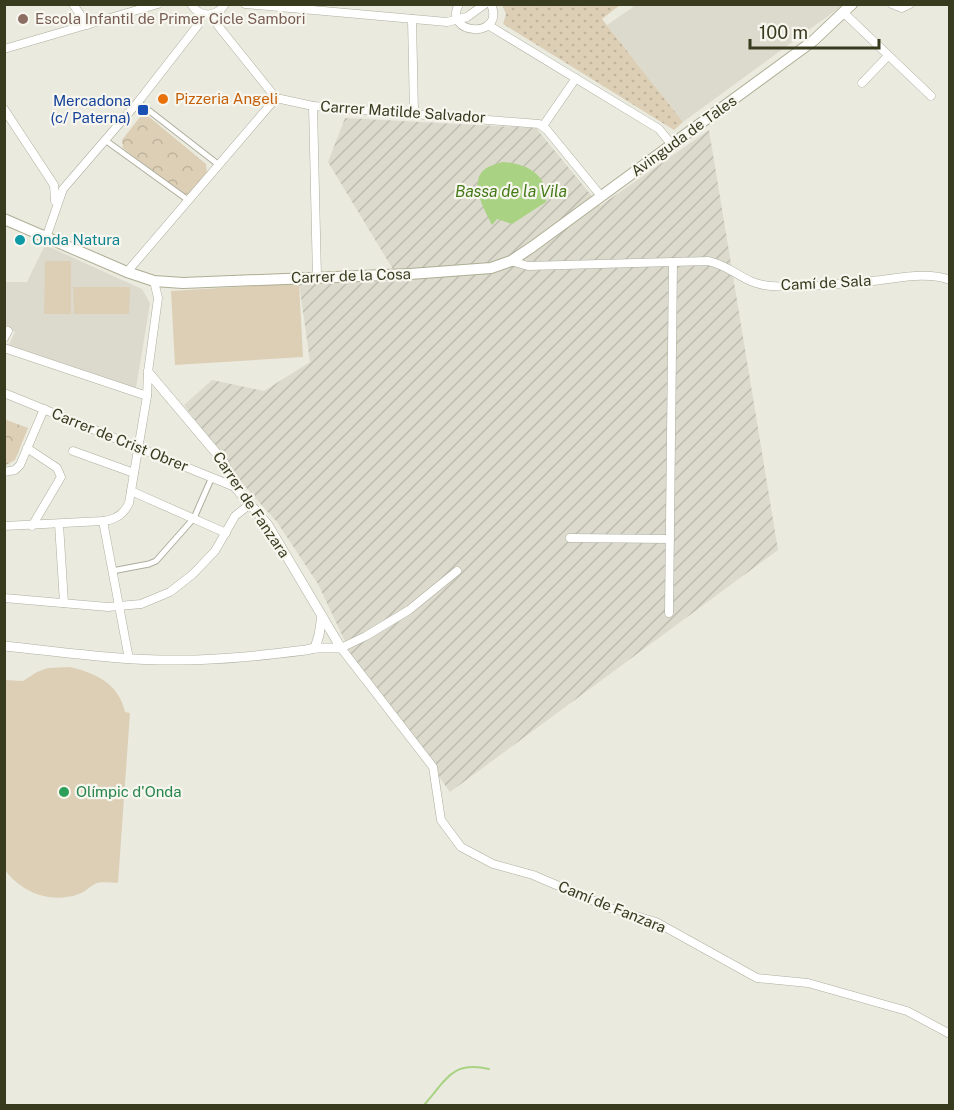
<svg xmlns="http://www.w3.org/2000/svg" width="954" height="1110" viewBox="0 0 954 1110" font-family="'Public Sans',sans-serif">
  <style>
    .built { fill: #dbdacd }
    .industrial { fill: url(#industrial-furrows) }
    .grass { fill: url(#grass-dots) }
    .forest { fill: url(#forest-crowns) }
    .garden { fill: #ddcfb6 }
    .water { fill: #a9d383 }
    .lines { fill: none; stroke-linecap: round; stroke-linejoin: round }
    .stream { stroke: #a9d383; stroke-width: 2 }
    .pedestrian-casing { stroke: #aeae9e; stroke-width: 7 }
    .minor-casing { stroke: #aeae9e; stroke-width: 9 }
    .tertiary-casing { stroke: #aeae9e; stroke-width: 10 }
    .secondary-casing { stroke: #aeae94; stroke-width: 12 }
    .pedestrian { stroke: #fff; stroke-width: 5 }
    .minor { stroke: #fff; stroke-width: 8 }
    .tertiary { stroke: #fff; stroke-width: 9 }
    .secondary { stroke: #fff; stroke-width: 10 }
    .education-dot { fill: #8d6e63; stroke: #f7f6ef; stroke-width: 2 }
    .food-dot { fill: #e8710a; stroke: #f7f6ef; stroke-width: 2 }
    .transit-dot { fill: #1a4fb4; stroke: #f7f6ef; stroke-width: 2 }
    .culture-dot { fill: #0f9aa8; stroke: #f7f6ef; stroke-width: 2 }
    .leisure-dot { fill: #2e9e5b; stroke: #f7f6ef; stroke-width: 2 }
    .labels { text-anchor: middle; stroke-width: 4.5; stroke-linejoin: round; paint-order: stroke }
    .education-label { font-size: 15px; fill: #785e54; stroke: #f7f6ef; text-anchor: start }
    .food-label { font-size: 15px; fill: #c56008; stroke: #f7f6ef; text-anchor: start }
    .transit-label { font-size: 15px; fill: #164399; stroke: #f7f6ef; text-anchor: end }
    .street-label { font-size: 15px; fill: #393b1f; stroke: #f7f6ef }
    .culture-label { font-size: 15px; fill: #0d838f; stroke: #f7f6ef; text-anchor: start }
    .leisure-label { font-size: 15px; fill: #27864d; stroke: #f7f6ef; text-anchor: start }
    .water-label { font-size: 16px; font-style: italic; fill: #447a17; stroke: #f7f6ef }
  </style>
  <defs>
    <pattern id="industrial-furrows" width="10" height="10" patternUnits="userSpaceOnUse" patternTransform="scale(1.5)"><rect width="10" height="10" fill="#dbdacd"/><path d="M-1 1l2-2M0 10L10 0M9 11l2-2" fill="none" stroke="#bdbcb0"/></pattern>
    <pattern id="grass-dots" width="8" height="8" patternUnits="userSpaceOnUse" patternTransform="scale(1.5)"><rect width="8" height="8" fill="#ddcfb6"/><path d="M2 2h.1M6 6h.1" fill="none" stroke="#beb39c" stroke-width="1.8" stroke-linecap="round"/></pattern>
    <pattern id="forest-crowns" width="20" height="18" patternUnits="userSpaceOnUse" patternTransform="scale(1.5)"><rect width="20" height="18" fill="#ddcfb6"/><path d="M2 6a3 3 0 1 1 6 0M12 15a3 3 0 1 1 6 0" fill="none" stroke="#beb39c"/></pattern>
  </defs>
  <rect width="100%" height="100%" fill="#ebeadf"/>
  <!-- built -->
  <g class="built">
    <path d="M636 5V4L843 5 683 122 607 25Z"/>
    <path d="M45 245 142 289 150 303 136 388 9 345 15 332 5 327V282H27Z"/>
  </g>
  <!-- industrial -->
  <path class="industrial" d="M345 118 536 128 600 206 709 130 778 550 450 792 351 654 318 584 277 522 240 481 184 405 212 380 264 391 310 362 299 283 400 281 328 162Z"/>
  <!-- grass -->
  <path class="grass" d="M502 5H620L602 19 683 122 674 130 503 24 506 14Z"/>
  <!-- forest -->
  <g class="forest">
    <path d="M148 116 206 164 207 174 191 193 181 195 123 148 122 140 140 117Z"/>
    <path d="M4 419 28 428 15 460 6 465 4 464Z"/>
  </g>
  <!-- garden -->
  <g class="garden">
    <path d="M45 261H71V314H44Z"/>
    <path d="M299 283 303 357 175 365 171 291Z"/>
    <path d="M73 287H130L129 314H74Z"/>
    <path d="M70 667C96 673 119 684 125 712L130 713 118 883C111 883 101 881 95 884 89 887 85 892 79 894 51 904 22 893 5 870V680L23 681 37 672 48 668Z"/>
  </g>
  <!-- water -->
  <path class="water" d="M502 162C527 163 549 175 546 202L512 224 497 219 492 225C486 212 468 184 484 170 488 166 497 164 502 162Z"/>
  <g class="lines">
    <!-- stream -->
    <path class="stream" d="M423 1106C446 1081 451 1060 489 1069"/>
    <defs>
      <g id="pedestrian">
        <path d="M138 102 219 165"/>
        <path d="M105 140 188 200"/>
        <path d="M112 571 149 564 156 561 194 518 212 477"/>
      </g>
      <g id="minor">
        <path d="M73 4 87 25"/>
        <path d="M191 4C200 18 216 18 225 4"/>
        <path d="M245 4 447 22 467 17 485 4"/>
        <path d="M459 4C442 35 506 40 491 4"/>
        <path d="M892 4 902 8 910 4"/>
        <path d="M844 13 931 96"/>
        <path d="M211 15 219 27 276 98 313 106 539 124 547 130 601 196"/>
        <path d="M412 19 414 113"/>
        <path d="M488 25 659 129 672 145"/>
        <path d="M4 49 158 4"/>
        <path d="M862 83 888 56"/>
        <path d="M313 106 317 277"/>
        <path d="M4 109 54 185 55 201"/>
        <path d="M543 126 576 78"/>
        <path d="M46 238 63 189 138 102 198 25 201 14"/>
        <path d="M511 261 528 266 708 261C733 266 743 284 771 286 804 288 839 284 872 281 896 279 926 271 950 280"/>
        <path d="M127 272 276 98"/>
        <path d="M4 338 8 331"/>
        <path d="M4 348 147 396"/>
        <path d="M4 393 235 487"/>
        <path d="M27 448 57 468 61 477 32 526"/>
        <path d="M73 451 134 473"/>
        <path d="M4 472 15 470 20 465 44 409"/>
        <path d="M131 491 226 533"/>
        <path d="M103 521 129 659"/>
        <path d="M59 524 64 603"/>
        <path d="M4 526 103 521C116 520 124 514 129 503L147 396 148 372 158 298 154 281"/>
        <path d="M570 538 670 539"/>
        <path d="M457 571 409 610 366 636 341 648 433 767 441 820 461 847 493 864 533 875 610 908 656 922 757 978 808 983 907 1011 950 1034"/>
        <path d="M4 598 108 607 141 604 170 592 193 574 215 551 235 516 250 504"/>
        <path d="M669 613 673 262"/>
      </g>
      <g id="tertiary">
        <path d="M4 646C63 652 123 661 182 660 224 660 265 655 306 650L315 648H341L268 525 235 487 223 461 148 372"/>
        <path d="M315 648 319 635 322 616"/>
      </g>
      <path id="secondary" d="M4 219 127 272 154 281 183 283 410 274 491 268 511 261 532 247 813 41 852 4"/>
    </defs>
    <!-- pedestrian casing -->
    <use href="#pedestrian" class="pedestrian-casing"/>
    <!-- minor casing -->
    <use href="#minor" class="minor-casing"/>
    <!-- tertiary casing -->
    <use href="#tertiary" class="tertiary-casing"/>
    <!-- secondary casing -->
    <use href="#secondary" class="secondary-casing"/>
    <!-- pedestrian -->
    <use href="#pedestrian" class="pedestrian"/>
    <!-- minor -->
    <use href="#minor" class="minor"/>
    <!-- tertiary -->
    <use href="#tertiary" class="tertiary"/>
    <!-- secondary -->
    <use href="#secondary" class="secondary"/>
  </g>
  <!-- markers -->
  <circle class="education-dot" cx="23" cy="19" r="6"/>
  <circle class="food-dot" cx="163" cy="99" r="6"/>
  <rect class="transit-dot" x="137" y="104" width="12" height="12" rx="3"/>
  <circle class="culture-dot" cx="20" cy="240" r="6"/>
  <circle class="leisure-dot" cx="64" cy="792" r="6"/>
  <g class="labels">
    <!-- education labels -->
    <g class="education-label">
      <text x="35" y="24">Escola Infantil de Primer Cicle Sambori</text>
    </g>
    <!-- food labels -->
    <g class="food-label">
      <text x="175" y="104">Pizzeria Angeli</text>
    </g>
    <!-- transit labels -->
    <g class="transit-label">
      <text x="131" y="106">Mercadona<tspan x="131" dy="17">(c/ Paterna)</tspan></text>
    </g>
    <!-- street labels -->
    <g class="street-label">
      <text transform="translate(403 112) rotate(4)" y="5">Carrer Matilde Salvador</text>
      <text transform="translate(684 136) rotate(-36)" y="5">Avinguda de Tales</text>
      <text transform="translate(351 276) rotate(-2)" y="5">Carrer de la Cosa</text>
      <text transform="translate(826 283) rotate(-3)" y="5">Camí de Sala</text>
      <text transform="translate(120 440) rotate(22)" y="5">Carrer de Crist Obrer</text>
      <text transform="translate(251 505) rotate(56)" y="5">Carrer de Fanzara</text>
      <text transform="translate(612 907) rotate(22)" y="5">Camí de Fanzara</text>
    </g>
    <!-- culture labels -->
    <g class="culture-label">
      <text x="32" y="245">Onda Natura</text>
    </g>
    <!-- leisure labels -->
    <g class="leisure-label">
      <text x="76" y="797">Olímpic d'Onda</text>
    </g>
    <!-- water labels -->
    <g class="water-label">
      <text x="511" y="197">Bassa de la Vila</text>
    </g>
  </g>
  <!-- border -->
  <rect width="954" height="1110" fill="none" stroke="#393b1f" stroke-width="12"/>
  <!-- scale -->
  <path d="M750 39v9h129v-9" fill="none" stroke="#393b1f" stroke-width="3"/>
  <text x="759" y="39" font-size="18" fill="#393b1f" stroke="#f7f6ef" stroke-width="4.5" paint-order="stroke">100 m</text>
</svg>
